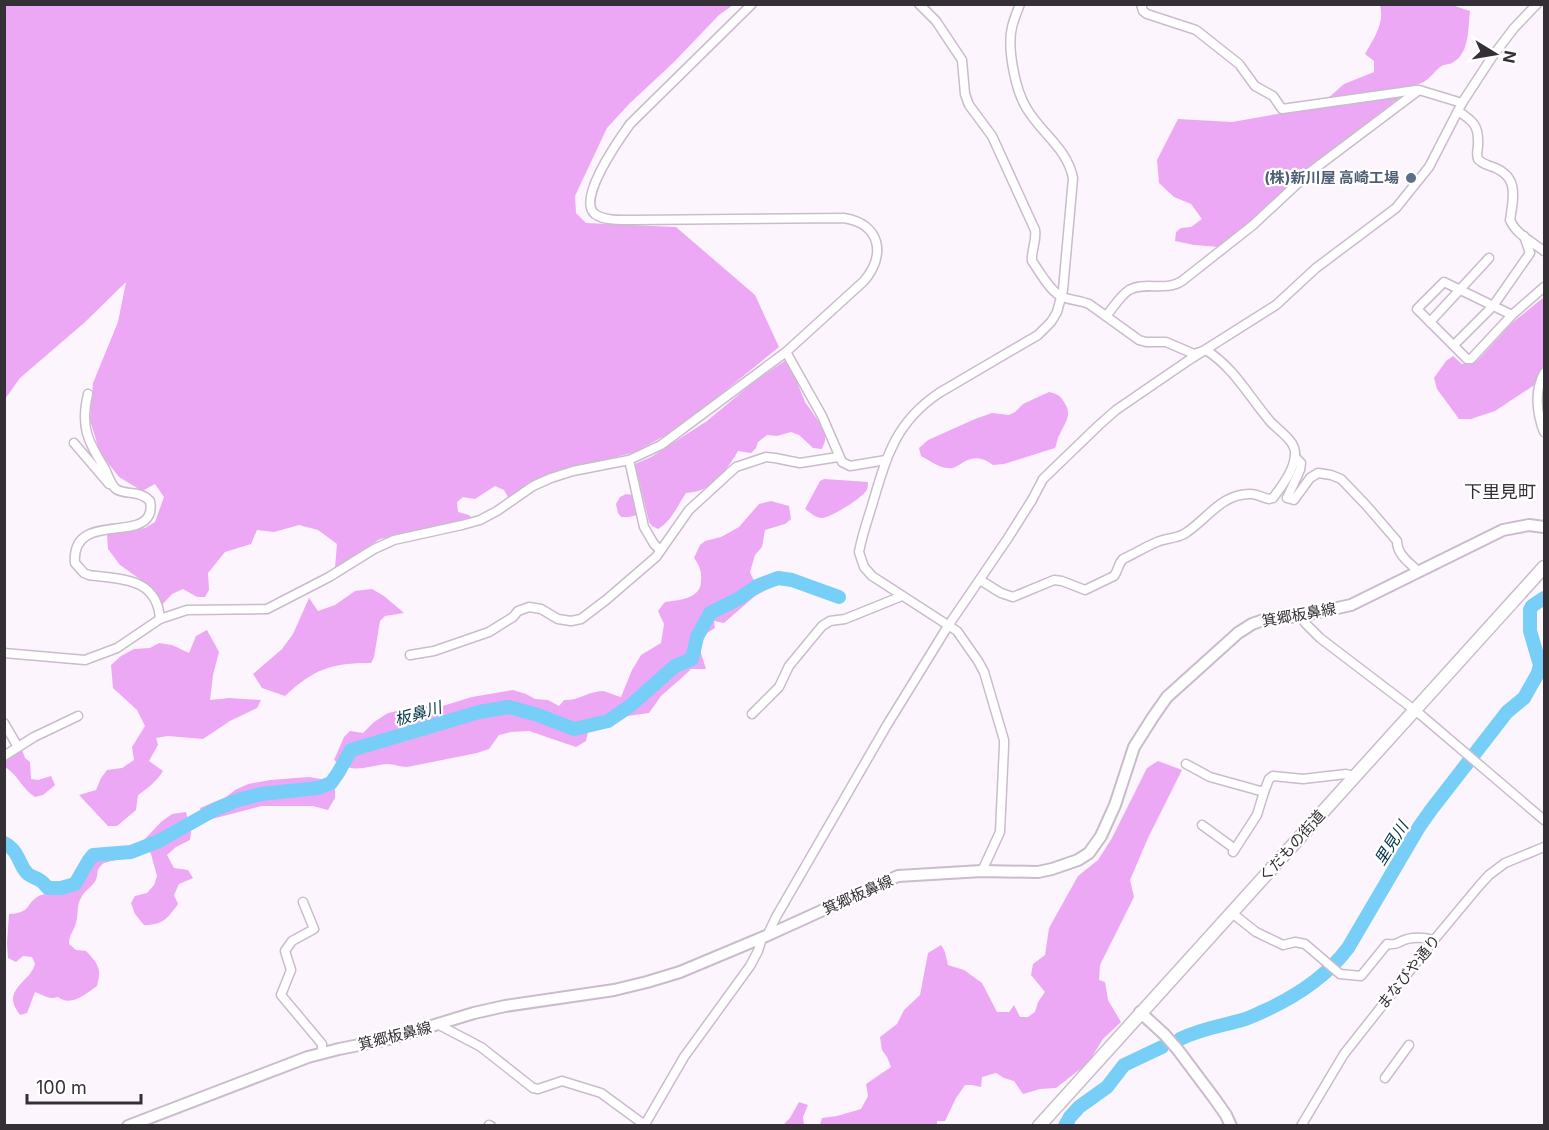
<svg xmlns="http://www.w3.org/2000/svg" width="1549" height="1130" viewBox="0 0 1549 1130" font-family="Inter,'Noto Sans JP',sans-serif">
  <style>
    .forest { fill: #eca8f5 }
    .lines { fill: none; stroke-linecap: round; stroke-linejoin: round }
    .river { stroke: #77cff7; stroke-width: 14 }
    .minor-casing { stroke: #c9bccb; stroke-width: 11 }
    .major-casing { stroke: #c9bccb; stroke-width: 14 }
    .highway-casing { stroke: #c9bccb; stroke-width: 15 }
    .minor { stroke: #fff; stroke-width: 8 }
    .major { stroke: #fff; stroke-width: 10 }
    .highway { stroke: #fff; stroke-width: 12 }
    .service-dot { fill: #5c6f8a; stroke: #fff; stroke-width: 2 }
    .labels { text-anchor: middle; stroke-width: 4.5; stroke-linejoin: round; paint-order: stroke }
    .service-label { font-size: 15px; font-weight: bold; fill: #4e5e75; stroke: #fff; text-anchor: end }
    .street-label { font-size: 15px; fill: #353036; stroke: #fff }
    .water-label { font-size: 16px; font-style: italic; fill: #00364a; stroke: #fff }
    .quarter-label { font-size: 18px; fill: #353036; stroke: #fff }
  </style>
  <rect width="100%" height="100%" fill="#fdf5fe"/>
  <!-- forest -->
  <g class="forest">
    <path d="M4 5H733L719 15 673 63 629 104 607 128 575 196 576 213 586 223 676 227 755 295 779 347 679 428 635 452 560 472 509 499 504 490 495 486 475 499 463 497 457 502 458 512 469 515 473 520 380 539 335 568 337 544 318 530 299 525 274 532 257 530 251 544 225 552 208 573 209 590 205 597H197L183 589 172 594 161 606 151 587 120 565 108 549 107 534 145 528 155 522 164 497 155 484 142 491 119 477 100 453 90 420 93 383 118 322 126 282 84 323 20 378 5 399Z"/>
    <path d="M1380 5H1452L1470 11C1468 27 1470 54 1452 63 1447 65 1443 64 1439 68 1430 76 1429 81 1416 85L1313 165 1263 214 1219 247 1194 245 1175 241 1176 232 1181 228 1191 227 1202 219 1191 204 1174 197 1159 183 1157 160 1178 119 1232 122 1300 110 1326 100 1344 84 1374 72V61L1365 54C1374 38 1385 23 1380 5Z"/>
    <path d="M1544 297V368L1536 384 1495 411 1471 419H1459L1437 389 1434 378 1446 361 1453 356 1462 364 1477 361 1512 323Z"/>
    <path d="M786 360 793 372 805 402 822 426 825 434V441L822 449 813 448 799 435 791 432 777 436 767 435 758 442 756 448 751 453 738 451C730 465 717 484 701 490 696 492 691 492 686 493 677 506 672 521 658 529L652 526 649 522 635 464 651 457 707 421 755 381Z"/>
    <path d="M1049 392C1057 394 1060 395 1064 402 1073 415 1065 422 1060 434 1057 438 1057 444 1055 448L1004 464 993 465C982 457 974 456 962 463 957 466 954 469 948 468 939 468 929 460 921 456L919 448 928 440 975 419 992 413 1009 415 1015 412 1023 404Z"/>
    <path d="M824 479 868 482C868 485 868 488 866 491 862 498 830 518 822 518 815 518 810 512 805 509L820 481Z"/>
    <path d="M626 494 633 495 637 515 629 517H621L618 513 616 504 620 497Z"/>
    <path d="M771 501 789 506 791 519 785 524 765 530 762 547 755 555 750 572 755 583 763 581 776 575 794 585 780 584 768 589 755 596 724 623 714 621 715 628 707 633 699 647 706 669H691L686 674 661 696 649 713 628 716 617 710 590 723 586 741 576 747 529 731 511 732 499 735 489 749 477 753 407 767C400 767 394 764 387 764 364 766 356 775 334 760L344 737 350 731 363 733 374 722 388 713 397 711H412L425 706 436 708 472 697 513 690 526 694 535 699 548 700 559 706 564 700C578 701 589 691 603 691 609 692 615 696 621 697L632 670 641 655 661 643 664 624 658 611 665 602C679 600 700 599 701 582 702 573 700 566 694 558L700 545 705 541 721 537 739 527 759 504Z"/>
    <path d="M372 589 384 596 404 613 385 616 380 621 374 657 371 663C331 663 314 669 285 696L262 688 253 674 282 649 293 634 309 598 318 611 335 605 355 591Z"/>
    <path d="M207 630 219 652 213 675 210 700 229 698 261 700 257 708 230 721 203 739 168 736 156 738 158 745 149 761 163 771C156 782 148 788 138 795L136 810 117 826H108L79 795 96 790 101 778 107 770 122 768 134 760 132 747 145 726 137 710 113 688 111 665 121 656 134 649 150 648 159 643 172 645 189 653 196 636Z"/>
    <path d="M22 750 25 758 30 762 31 779 38 780 51 776 55 785 43 795 35 797C22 789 19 776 5 767 5 757 14 754 22 750Z"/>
    <path d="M1158 761 1182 770 1148 838 1130 880 1134 897 1100 965 1099 980 1105 982 1108 1000 1121 1022 1103 1039 1088 1063 1056 1088 1040 1089 1023 1094 1014 1081 1004 1078 996 1073 982 1077 981 1087 972 1085H965L956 1098 945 1121H937V1125H820L822 1118 837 1116 861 1109 868 1096 866 1084 891 1067 887 1057 882 1050 880 1037 897 1024 904 1010 920 995 928 953 941 945 945 952 948 965 964 970 982 983 997 1012H1009L1014 1005 1020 1017H1028L1035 1012 1038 1002 1045 992 1031 975 1033 964 1045 955 1049 928 1078 876 1098 860 1112 838 1147 768Z"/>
    <path d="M309 777 327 780 335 790V798L328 810 313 806H262L204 821 200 808 226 797 235 790 248 784 270 780Z"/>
    <path d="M186 812 191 833 190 840 176 847 167 855 174 868 188 870 193 878 179 884 174 895 178 904C167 919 163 925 144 925L135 914 131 903 135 896 147 893 154 885 157 876 151 854 144 840 161 822 172 814Z"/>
    <path d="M136 848 138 854 104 863C95 870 99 872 96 880 92 887 84 891 81 898 76 906 79 917 75 926 72 933 69 936 69 944L76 950 86 951C98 964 102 968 97 986 86 994 71 1007 58 997 48 1000 44 995 35 992L27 1013 20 1015C7 997 14 991 27 977 31 974 33 969 35 964L32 957 23 956 16 962 8 958 7 943 9 914C33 913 25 902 41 895 46 893 51 894 56 893 63 893 69 892 76 890L94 860 103 855 123 849Z"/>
    <path d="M799 1102 808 1105 803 1117 804 1125H783L790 1118Z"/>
  </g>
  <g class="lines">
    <!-- river -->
    <g class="river">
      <path d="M4 843C20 851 18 865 28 874 32 877 37 878 41 881 44 883 46 886 48 888H61L75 884 89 860 93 855 131 852 159 841 214 810 238 800 261 794 318 788 331 783 338 773 351 750 479 712 509 707 538 715 574 729 608 721 630 706 675 666 692 659 697 637 710 613 738 599 757 586 778 578 792 580 839 597"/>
      <path d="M1180 1039C1200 1029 1221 1026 1242 1020 1249 1018 1257 1014 1264 1011 1297 996 1326 977 1348 948L1419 827 1431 810 1507 712 1524 698 1538 673 1540 665 1530 631V610L1532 606 1544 598"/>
      <path d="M1065 1126 1070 1117 1079 1107 1107 1087 1124 1065 1162 1047"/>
    </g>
    <defs>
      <g id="minor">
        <path d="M919 4 936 21 962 60 965 94 969 105 992 136 1035 230C1037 241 1031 250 1032 261 1040 272 1048 288 1060 296 1068 300 1080 300 1089 304L1139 340 1146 342H1166L1194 354 1206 350C1234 368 1248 395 1269 420 1276 429 1294 439 1295 452 1296 468 1282 486 1273 498L1269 499C1263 498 1257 494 1251 494 1221 493 1206 521 1184 534 1175 539 1166 538 1157 542 1145 547 1134 554 1123 559 1118 564 1118 571 1114 576L1085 590 1062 581 1054 580 1013 597 1001 593 980 580"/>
        <path d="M1141 4 1143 11 1147 14 1196 30 1239 64 1255 86 1273 96 1282 109 1416 90"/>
        <path d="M1458 111C1473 121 1479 125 1478 145 1478 149 1476 154 1478 159 1481 163 1485 164 1490 166 1519 175 1514 195 1510 220 1516 234 1532 242 1544 251"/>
        <path d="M1512 315 1444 282 1417 309 1467 359H1471L1512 315 1544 287"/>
        <path d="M1106 316C1113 308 1120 296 1129 290 1144 281 1166 292 1182 281L1253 225 1310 172 1419 90 1462 103"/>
        <path d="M1430 322 1489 258"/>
        <path d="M1454 345 1493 306 1530 253 1524 236"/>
        <path d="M786 352 822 416 842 462 850 466 886 460"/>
        <path d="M1544 373C1534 391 1537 414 1544 432"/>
        <path d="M88 394C80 428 88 441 105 469 108 475 111 485 116 489 127 496 138 489 150 501 151 506 151 511 149 515 138 540 71 513 75 563L84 573 89 575C122 580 157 577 160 619"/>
        <path d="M74 443 109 484"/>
        <path d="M1295 457 1301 463 1300 470 1287 498 1294 500 1310 478 1318 473 1331 475 1341 479 1366 505 1397 541C1397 555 1410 563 1419 572"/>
        <path d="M629 460 644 527 654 544 660 550"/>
        <path d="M1301 616 1305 623 1320 638 1421 715 1544 820"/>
        <path d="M4 653 85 660 117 648 160 619 187 610 267 609 329 577 374 549 394 540 462 525 480 520 497 511 533 486 551 478 573 471 629 460 661 445 786 352 864 281C886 255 881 224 844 218L632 220C621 220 604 221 595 214 576 200 620 138 630 124L752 4"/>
        <path d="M410 655 434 651 489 632 513 617 518 611 529 607 541 609 558 619 571 621 581 619 606 600 656 557 689 510 736 467 766 457 775 458 800 463 838 457"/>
        <path d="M752 714 779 687 789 666 822 626 830 621 845 619 902 596"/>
        <path d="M4 723 18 747"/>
        <path d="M4 756 34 737 78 716"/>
        <path d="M1186 764 1210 777 1264 792 1269 779 1273 776 1303 779 1346 774 1355 776"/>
        <path d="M1202 825 1235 849"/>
        <path d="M1233 852 1257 815 1264 792"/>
        <path d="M982 871 1000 832 1004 746V740L984 672 978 661 957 631 872 576 864 567 859 552C862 535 868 519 873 502 887 455 896 422 939 393L1038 335 1051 322 1057 312 1063 290 1073 178C1067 148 1042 134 1027 109 1015 90 1007 48 1012 27 1014 19 1017 12 1020 4"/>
        <path d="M303 902 314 929 292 941 285 951 291 970 281 995 322 1044V1053"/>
        <path d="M1232 913 1256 932 1283 945 1295 942 1305 944 1340 974 1361 976 1387 944C1399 945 1397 942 1407 939 1416 937 1426 938 1434 940"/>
        <path d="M767 936 776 917 887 725 948 626 1008 538 1032 500 1043 479 1099 425 1116 410 1189 360 1276 305 1316 268 1396 208 1429 167 1462 103 1492 57 1514 28 1537 4"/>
        <path d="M439 1025 481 1047 533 1088 538 1089 562 1081 601 1093 646 1126"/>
        <path d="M1385 1078 1409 1045"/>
        <path d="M489 1125 491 1126"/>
        <path d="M644 1126 684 1057 750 966 758 951 762 938"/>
        <path d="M1301 1126 1344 1054 1434 940 1479 886 1489 875 1505 863 1544 847"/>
      </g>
      <g id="major">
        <path d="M1140 1012 1165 1035 1178 1050 1214 1098 1226 1115 1231 1126"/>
        <path d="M128 1126 308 1057 339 1049 389 1039 474 1013 505 1006 614 990 647 982 680 972 766 936 898 876 982 871 1038 872 1052 869 1078 860 1089 853 1101 836 1115 805 1134 747 1153 717 1167 697 1238 633 1252 624 1266 619 1301 616 1351 605 1503 530 1529 525 1544 527"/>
      </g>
      <path id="highway" d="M1039 1126 1544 567"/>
    </defs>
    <!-- minor casing -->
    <use href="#minor" class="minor-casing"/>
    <!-- major casing -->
    <use href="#major" class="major-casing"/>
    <!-- highway casing -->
    <use href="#highway" class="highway-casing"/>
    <!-- minor -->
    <use href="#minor" class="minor"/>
    <!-- major -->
    <use href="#major" class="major"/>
    <!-- highway -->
    <use href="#highway" class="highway"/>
  </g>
  <!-- markers -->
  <circle class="service-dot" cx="1411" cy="178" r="6"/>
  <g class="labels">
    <!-- service labels -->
    <g class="service-label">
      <text x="1399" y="183">(株)新川屋 高崎工場</text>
    </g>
    <!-- street labels -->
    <g class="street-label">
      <text transform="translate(1299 615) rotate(-10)" y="5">箕郷板鼻線</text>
      <text transform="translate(1292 846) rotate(-48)" y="5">くだもの街道</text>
      <text transform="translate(858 895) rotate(-24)" y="5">箕郷板鼻線</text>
      <text transform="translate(1409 972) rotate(-51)" y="5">まなびや通り</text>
      <text transform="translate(395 1036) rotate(-14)" y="5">箕郷板鼻線</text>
    </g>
    <!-- water labels -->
    <g class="water-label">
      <text transform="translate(418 713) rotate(-16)" y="6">板鼻川</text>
      <text transform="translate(1391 843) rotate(-58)" y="6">里見川</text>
    </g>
    <!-- quarter labels -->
    <g class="quarter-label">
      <text x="1500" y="498">下里見町</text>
    </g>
  </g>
  <!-- border -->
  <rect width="1549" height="1130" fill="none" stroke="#353036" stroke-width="12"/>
  <!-- north arrow -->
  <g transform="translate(1495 54) rotate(101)" stroke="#ffffff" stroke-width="4.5" paint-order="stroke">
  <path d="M0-4.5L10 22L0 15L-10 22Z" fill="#353036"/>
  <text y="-9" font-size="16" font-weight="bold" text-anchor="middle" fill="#353036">N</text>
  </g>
  <!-- scale -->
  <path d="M27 1094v9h114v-9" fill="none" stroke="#353036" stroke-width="3"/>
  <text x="36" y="1094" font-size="18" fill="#353036" stroke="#ffffff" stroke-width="4.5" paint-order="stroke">100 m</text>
</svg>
